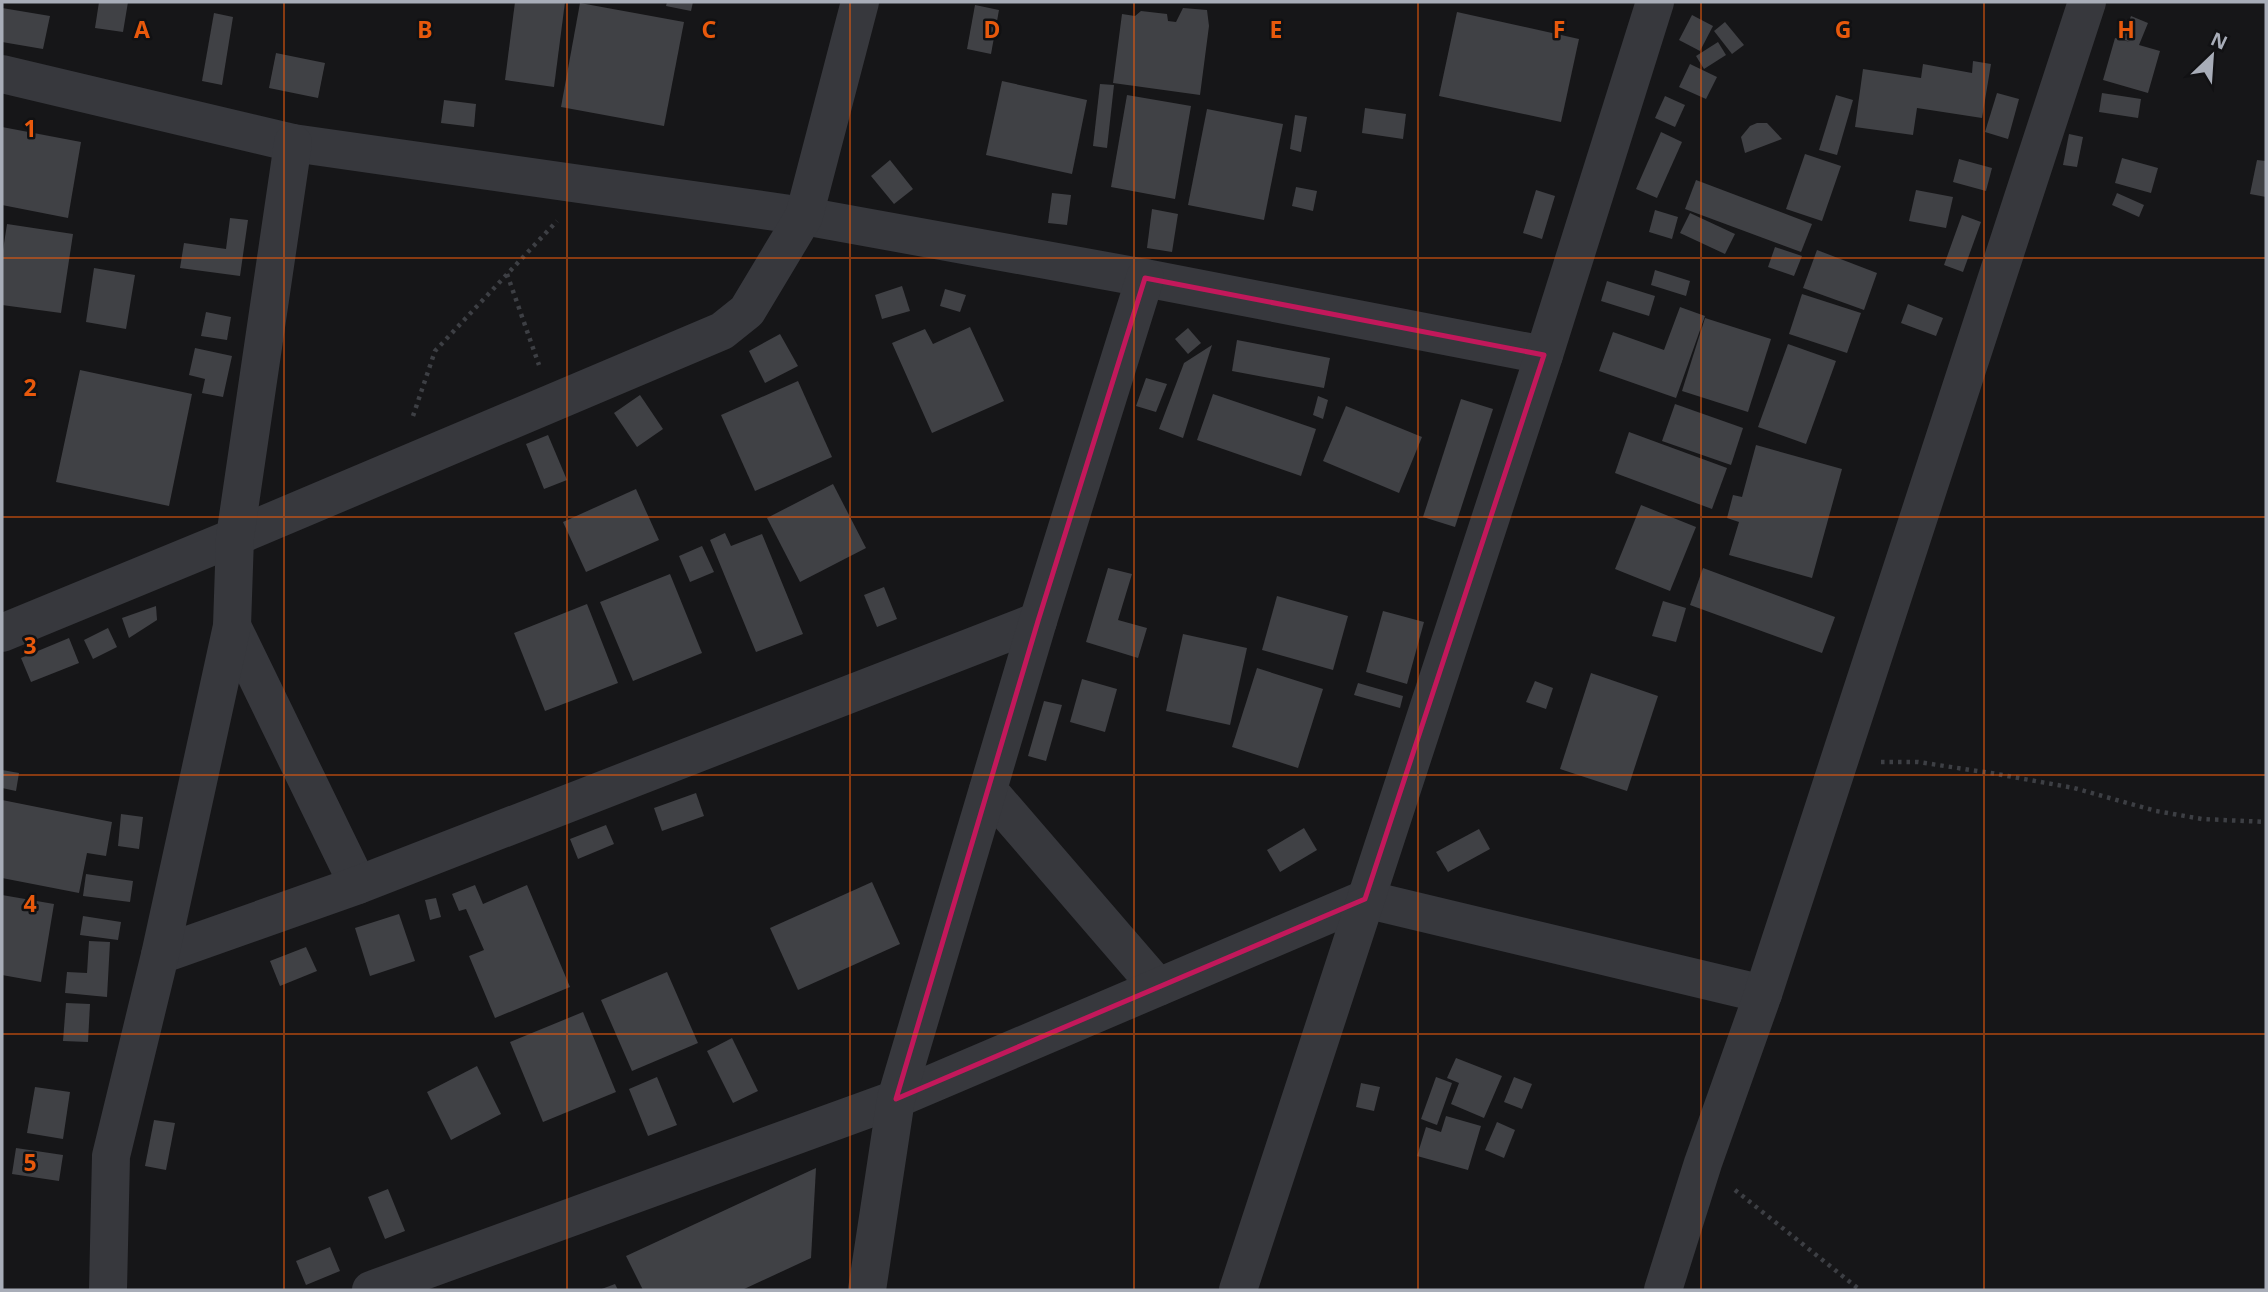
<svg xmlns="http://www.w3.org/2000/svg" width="2268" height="1292" viewBox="0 0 2268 1292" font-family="'Noto Sans',sans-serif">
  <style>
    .building { fill: #404145 }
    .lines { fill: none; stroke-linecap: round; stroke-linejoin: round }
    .path { stroke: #3d3f44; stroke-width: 4.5; stroke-dasharray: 3.5 5; stroke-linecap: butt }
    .minor { stroke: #37383d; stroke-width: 38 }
    .marked { fill: none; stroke: #c2185b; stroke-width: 5; stroke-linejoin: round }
    .grid { fill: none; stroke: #e8590c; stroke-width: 2; stroke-opacity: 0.55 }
    .grid-label { font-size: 23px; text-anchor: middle; font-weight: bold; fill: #e8590c; stroke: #111113; stroke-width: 5; stroke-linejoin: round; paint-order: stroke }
  </style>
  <rect width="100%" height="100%" fill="#161618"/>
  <!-- building -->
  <g class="building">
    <path d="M99 2H128L123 32 95 28Z"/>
    <path d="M515 2H565L554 87 505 80Z"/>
    <path d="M667 2H693L691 11 666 6Z"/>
    <path d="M580 3 684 22 664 126 561 107Z"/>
    <path d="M975 5 999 10 991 54 967 49Z"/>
    <path d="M2 8 50 16 43 49 2 42Z"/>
    <path d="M1183 8 1207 10 1209 26 1200 95 1113 83 1122 14 1135 16 1141 11 1167 14 1168 21 1176 22Z"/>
    <path d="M1457 12 1579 39 1561 122 1439 96Z"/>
    <path d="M214 13 233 17 222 85 202 81Z"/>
    <path d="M1692 15 1713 26 1700 51 1679 40Z"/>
    <path d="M2131 16 2148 23 2139 45 2160 51 2148 93 2103 80 2115 38 2130 42 2122 39Z"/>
    <path d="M1725 22 1744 45 1732 54 1714 31Z"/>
    <path d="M1718 42 1726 55 1704 69 1696 56Z"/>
    <path d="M276 53 325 63 318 98 269 88Z"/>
    <path d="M1973 61 1991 64 1982 118 1917 108 1913 135 1855 127 1863 69 1921 78 1923 64 1972 73Z"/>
    <path d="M1690 64 1717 77 1706 99 1679 87Z"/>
    <path d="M1002 81 1087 100 1072 174 986 155Z"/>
    <path d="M1100 84 1114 85 1107 148 1093 146Z"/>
    <path d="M1997 93 2019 99 2008 139 1985 132Z"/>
    <path d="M2102 93 2141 99 2138 118 2099 112Z"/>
    <path d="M1127 95 1191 106 1175 199 1111 187Z"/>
    <path d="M1836 95 1853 100 1837 155 1819 150Z"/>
    <path d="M1665 96 1685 105 1675 127 1655 118Z"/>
    <path d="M444 100 476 104 474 127 441 123Z"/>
    <path d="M1365 108 1406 114 1403 139 1362 133Z"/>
    <path d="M1207 109 1283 124 1264 220 1188 205Z"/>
    <path d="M1295 115 1307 117 1301 152 1290 149Z"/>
    <path d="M1757 123H1767L1782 139 1745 153 1741 137 1750 126Z"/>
    <path d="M2 127 81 142 68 218 2 205Z"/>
    <path d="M1661 132 1682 142 1657 198 1636 189Z"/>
    <path d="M2069 134 2083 137 2077 167 2063 165Z"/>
    <path d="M1805 154 1841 166 1822 221 1786 209Z"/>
    <path d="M2122 158 2158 168 2151 193 2115 183Z"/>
    <path d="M1959 159 1992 168 1986 191 1953 182Z"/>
    <path d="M890 160 913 189 894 204 871 176Z"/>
    <path d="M2257 160 2266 161V197L2250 194Z"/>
    <path d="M1696 180 1812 224 1801 252 1685 209Z"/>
    <path d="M1296 187 1317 191 1313 211 1292 206Z"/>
    <path d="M1536 190 1555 196 1542 239 1523 233Z"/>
    <path d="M1916 190 1953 197 1946 228 1909 221Z"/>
    <path d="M1052 193 1071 195 1067 225 1048 223Z"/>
    <path d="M2117 193 2144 205 2139 217 2112 205Z"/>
    <path d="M1152 209 1178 214 1172 252 1147 248Z"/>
    <path d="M1655 210 1678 217 1672 239 1649 232Z"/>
    <path d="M1690 213 1735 234 1725 254 1680 233Z"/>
    <path d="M1962 215 1981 222 1963 272 1944 265Z"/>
    <path d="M230 218 248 220 240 276 180 268 184 243 226 249Z"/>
    <path d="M7 224 73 234 61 313 2 305V257Z"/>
    <path d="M1775 247 1802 256 1794 276 1768 267Z"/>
    <path d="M1817 250 1877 273 1864 310 1803 288Z"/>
    <path d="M94 268 135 275 126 329 86 322Z"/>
    <path d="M1655 270 1690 281 1686 296 1651 285Z"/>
    <path d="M1607 281 1655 296 1649 316 1601 301Z"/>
    <path d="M902 286 910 311 882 319 875 295Z"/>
    <path d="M945 289 966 295 960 312 940 306Z"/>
    <path d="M1802 294 1861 313 1847 353 1789 334Z"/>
    <path d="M1908 304 1943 318 1936 336 1901 323Z"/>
    <path d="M1680 307 1705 316 1676 398 1599 371 1613 332 1664 350Z"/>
    <path d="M206 312 231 317 227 340 201 336Z"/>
    <path d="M1705 318 1771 339 1748 412 1682 391Z"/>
    <path d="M970 327 1004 401 932 433 892 343 925 329 933 344Z"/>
    <path d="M1188 328 1201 343 1188 354 1175 339Z"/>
    <path d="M780 334 798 366 765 383 749 351Z"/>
    <path d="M1237 340 1330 358 1324 388 1232 371Z"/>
    <path d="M1788 344 1836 361 1806 444 1758 427Z"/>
    <path d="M1212 345 1183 438 1159 429 1184 363Z"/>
    <path d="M195 348 232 356 223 397 202 393 205 379 189 375Z"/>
    <path d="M80 370 192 394 169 506 56 482Z"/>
    <path d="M1146 378 1167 384 1156 412 1136 406Z"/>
    <path d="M798 381 832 457 755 491 721 415Z"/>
    <path d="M1213 394 1316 429 1301 476 1197 440Z"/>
    <path d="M640 395 663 429 637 447 614 413Z"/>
    <path d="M1318 396 1328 400 1323 419 1313 415Z"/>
    <path d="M1461 399 1493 409 1455 527 1423 517Z"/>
    <path d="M1675 404 1743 428 1731 465 1662 441Z"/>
    <path d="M1346 406 1422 437 1399 493 1323 461Z"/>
    <path d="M1629 432 1727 468 1712 509 1615 473Z"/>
    <path d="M548 435 567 480 544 489 526 444Z"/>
    <path d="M1756 445 1842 469 1812 578 1729 555 1739 522 1727 518 1733 495 1742 497Z"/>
    <path d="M833 484 866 548 800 582 767 518Z"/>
    <path d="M636 489 659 540 586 572 563 522Z"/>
    <path d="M1641 505 1696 527 1670 591 1615 569Z"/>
    <path d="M725 533 731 546 762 534 803 634 756 652 710 540Z"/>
    <path d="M702 546 714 572 690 582 679 556Z"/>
    <path d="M1108 568 1132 574 1118 620 1147 628 1138 658 1086 642Z"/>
    <path d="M1703 568 1835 617 1822 653 1690 605Z"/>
    <path d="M670 574 702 653 633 681 600 602Z"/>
    <path d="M884 587 897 619 877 627 864 595Z"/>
    <path d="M1277 596 1348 616 1333 670 1262 650Z"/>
    <path d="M1663 601 1686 608 1676 642 1652 636Z"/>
    <path d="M587 604 618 683 545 711 514 633Z"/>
    <path d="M156 606 157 620 129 638 122 618Z"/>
    <path d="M1383 611 1424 622 1407 684 1366 672Z"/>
    <path d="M108 628 117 647 93 659 84 640Z"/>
    <path d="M1183 634 1247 648 1230 725 1166 711Z"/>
    <path d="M69 638 79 663 31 682 21 658Z"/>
    <path d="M1257 668 1323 689 1298 768 1232 747Z"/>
    <path d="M1591 673 1658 696 1627 791 1560 769Z"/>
    <path d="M1082 679 1117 689 1105 732 1070 722Z"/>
    <path d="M1535 681 1553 688 1546 709 1526 702Z"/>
    <path d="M1358 683 1403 696 1400 708 1354 695Z"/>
    <path d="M1044 701 1062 705 1046 761 1028 756Z"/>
    <path d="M2 770 19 773 16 791 2 788Z"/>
    <path d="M696 793 704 816 662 831 654 808Z"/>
    <path d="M2 800 112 822 106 856 87 853 79 893 2 878Z"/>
    <path d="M121 814 143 817 139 849 118 846Z"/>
    <path d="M606 825 614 844 578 859 570 839Z"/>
    <path d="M1304 828 1317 850 1280 872 1267 850Z"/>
    <path d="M1479 829 1490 849 1448 872 1436 852Z"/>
    <path d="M86 874 133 881 130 902 83 896Z"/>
    <path d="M872 882 900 944 798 990 770 928Z"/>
    <path d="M475 885 483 904 527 885 570 987 495 1018 469 956 484 950 466 909 459 911 452 894Z"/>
    <path d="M2 895 54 904 41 982 2 975Z"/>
    <path d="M436 898 441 917 430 920 425 900Z"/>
    <path d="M399 914 415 961 370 976 355 928Z"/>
    <path d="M83 916 121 922 118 940 80 935Z"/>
    <path d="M89 941 110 942 107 997 65 993 67 972 87 973Z"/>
    <path d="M306 947 317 971 280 986 270 961Z"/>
    <path d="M667 972 698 1043 632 1071 601 1000Z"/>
    <path d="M66 1003 90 1004 88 1042 63 1041Z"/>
    <path d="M583 1012 616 1092 543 1122 510 1042Z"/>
    <path d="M732 1038 758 1091 733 1103 707 1051Z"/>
    <path d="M1456 1058 1502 1076 1484 1118 1451 1104 1459 1083 1447 1078Z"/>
    <path d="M477 1066 501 1114 451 1140 427 1092Z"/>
    <path d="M657 1077 677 1125 648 1136 629 1089Z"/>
    <path d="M1436 1077 1452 1083 1437 1125 1421 1119Z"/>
    <path d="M1514 1077 1532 1084 1522 1109 1504 1102Z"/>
    <path d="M1361 1083 1380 1087 1374 1111 1356 1107Z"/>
    <path d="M35 1087 70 1092 63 1139 27 1133Z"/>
    <path d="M1446 1116 1481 1126 1468 1170 1417 1156 1426 1127 1441 1132Z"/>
    <path d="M154 1120 175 1123 166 1170 145 1166Z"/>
    <path d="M1497 1122 1515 1130 1504 1158 1485 1150Z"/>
    <path d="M16 1148 63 1155 59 1181 12 1174Z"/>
    <path d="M816 1168 811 1258 742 1290H643L626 1256Z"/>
    <path d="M388 1189 405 1231 385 1239 368 1197Z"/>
    <path d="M330 1247 340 1271 306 1285 296 1261Z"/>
    <path d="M615 1284 618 1290H599Z"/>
  </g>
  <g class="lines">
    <!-- path -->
    <g class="path">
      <path d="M507 274 539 365"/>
      <path d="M413 416 435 351 557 221"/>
      <path d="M1881 762H1918L1991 773 2074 788 2156 811 2202 819 2266 822"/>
      <path d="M1735 1190 1860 1290"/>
    </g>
    <!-- minor -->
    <g class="minor">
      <path d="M2 74 293 143 804 216 1145 278 1544 355"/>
      <path d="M232 626 358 885"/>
      <path d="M2 633 235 537 722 331 747 311 804 216 860 2"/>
      <path d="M988 790 1158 987"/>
      <path d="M160 955 358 885 1038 621"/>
      <path d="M108 1290 111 1156 160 955 232 626 235 537 293 143"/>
      <path d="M371 1290 896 1099 1365 899 1763 994"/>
      <path d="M867 1290 896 1099 1038 621 1145 278"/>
      <path d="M1238 1290 1544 355 1655 2"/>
      <path d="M1663 1290 1703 1163 1763 994 2087 2"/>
    </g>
  </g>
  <!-- marked area -->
  <path class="marked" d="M1145 278 1544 355 1365 899 896 1099 1038 621Z"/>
  <!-- grid -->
  <path class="grid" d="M284 2V1290M567 2V1290M850 2V1290M1134 2V1290M1418 2V1290M1701 2V1290M1984 2V1290M2 258H2266M2 517H2266M2 775H2266M2 1034H2266"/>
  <g class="grid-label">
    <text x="142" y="38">A</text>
    <text x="425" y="38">B</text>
    <text x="709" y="38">C</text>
    <text x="992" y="38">D</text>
    <text x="1276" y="38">E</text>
    <text x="1559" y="38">F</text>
    <text x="1843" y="38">G</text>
    <text x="2126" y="38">H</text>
    <text x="30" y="137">1</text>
    <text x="30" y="396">2</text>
    <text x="30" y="654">3</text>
    <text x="30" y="912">4</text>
    <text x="30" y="1171">5</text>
  </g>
  <!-- border -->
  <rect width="2268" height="1292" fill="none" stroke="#a8adb8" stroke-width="7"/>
  <!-- north arrow -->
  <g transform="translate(2212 56) rotate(25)" stroke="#111113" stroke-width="5" paint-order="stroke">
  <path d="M0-5L12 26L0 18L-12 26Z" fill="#a8adb8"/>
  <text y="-10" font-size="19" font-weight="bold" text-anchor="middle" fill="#a8adb8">N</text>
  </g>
</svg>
